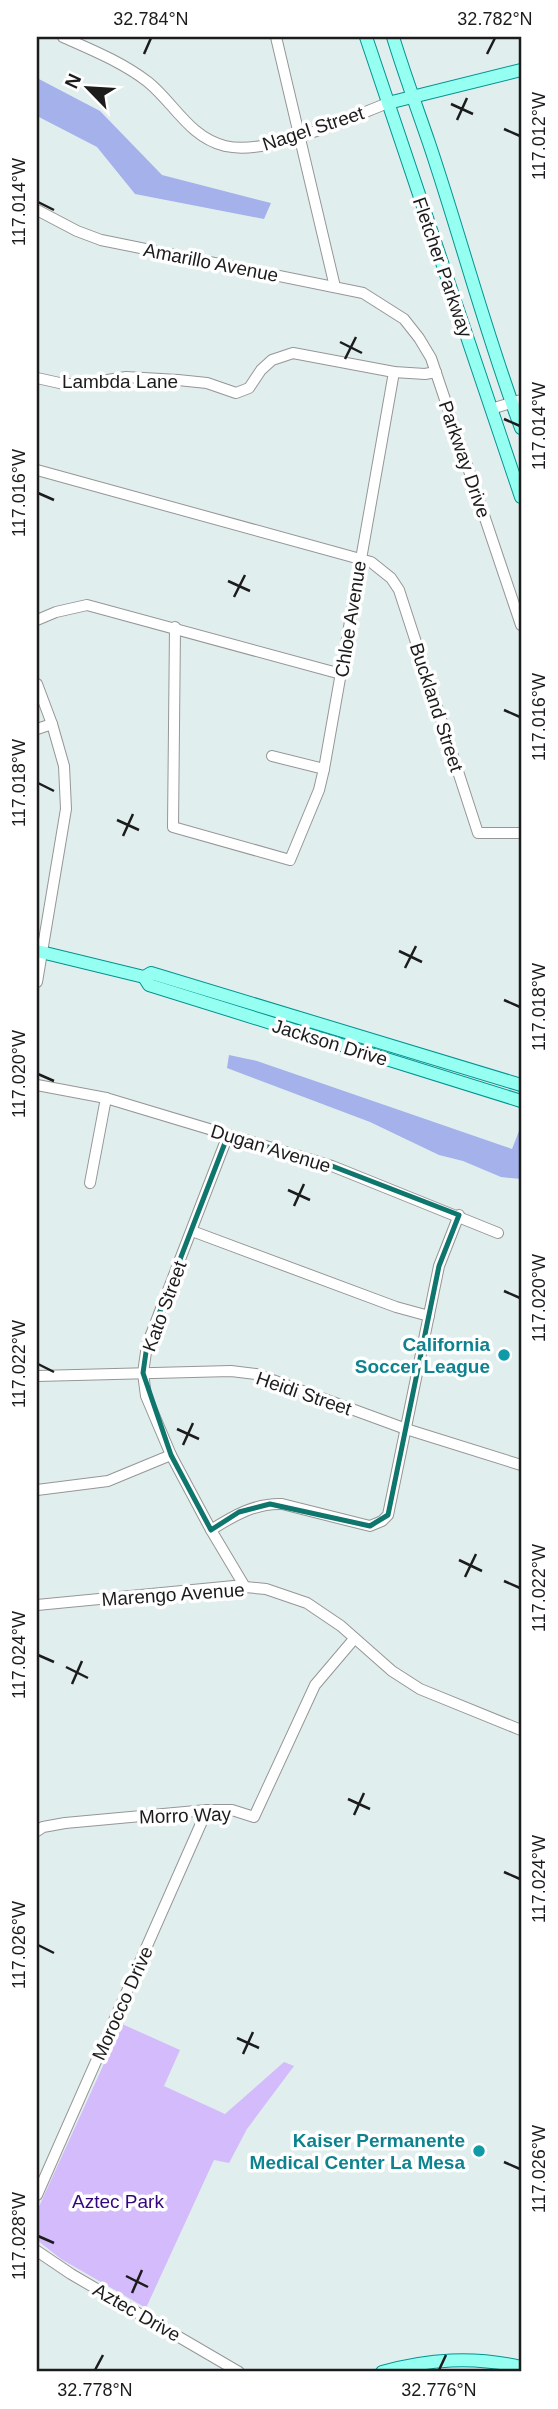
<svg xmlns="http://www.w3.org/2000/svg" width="558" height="2409" viewBox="0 0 558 2409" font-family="Arial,sans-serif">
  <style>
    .grass { fill: #a4b1eb }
    .park { fill: #d4bbfb }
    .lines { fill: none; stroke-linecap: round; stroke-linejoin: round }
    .minor-casing { stroke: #969696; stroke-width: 12 }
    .major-casing { stroke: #009490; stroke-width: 14 }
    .minor { stroke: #fff; stroke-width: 10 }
    .major { stroke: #95fff1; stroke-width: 12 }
    .marked { fill: none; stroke: #0f766e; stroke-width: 5; stroke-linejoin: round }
    .ticks { fill: none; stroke: #1c1c1c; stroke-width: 2.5 }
    .culture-dot { fill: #0f9aa8; stroke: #fff; stroke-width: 2.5 }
    .labels { text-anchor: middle; stroke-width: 7; stroke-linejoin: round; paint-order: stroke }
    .street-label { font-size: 19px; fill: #1c1c1c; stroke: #fff }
    .culture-label { font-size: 19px; font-weight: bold; fill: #0d838f; stroke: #fff; text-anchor: end }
    .park-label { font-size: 19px; fill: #35077e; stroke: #fff }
    .neatline { fill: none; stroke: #1c1c1c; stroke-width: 2.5 }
    .ticks-label { font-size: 18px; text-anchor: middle; fill: #1c1c1c }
  </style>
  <rect width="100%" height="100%" fill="#e1eeee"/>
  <!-- grass -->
  <g class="grass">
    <path d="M37 78 100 111 162 175 271 203 264 219 135 194 97 147 37 116Z"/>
    <path d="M229 1055 257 1061 512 1149 519 1131 521 1132V1179L501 1177 463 1161 439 1155 370 1122 227 1068Z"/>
  </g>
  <!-- park -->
  <path class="park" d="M122 2024 180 2050 164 2086 225 2114 284 2062 294 2066 247 2129 229 2163 214 2160 146 2308 61 2259 37 2240V2211Z"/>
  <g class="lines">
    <defs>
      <g id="minor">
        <path d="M63 37C92 50 122 62 148 82 174 103 189 137 225 146 269 156 346 119 388 103"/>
        <path d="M276 37 335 287"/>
        <path d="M37 210 77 231 101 240 363 293 404 319 419 338 431 358 521 625"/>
        <path d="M37 378 64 384H83L126 377 178 380 207 383 236 393 249 388 261 370 272 360 293 353 394 372 425 374 436 372"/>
        <path d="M491 409 521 400"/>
        <path d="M37 470 371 562 391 578 399 590 478 833H521"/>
        <path d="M37 620 56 612 87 605 341 674"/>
        <path d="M175 627 173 827 290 860 319 790 324 769 394 372"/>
        <path d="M37 684 52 724 64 766 66 809 37 982"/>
        <path d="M37 729 52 724"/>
        <path d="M272 756 324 769"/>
        <path d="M37 1085 106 1098 332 1166 498 1233"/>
        <path d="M228 1135 147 1345 143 1373 146 1396 171 1455 211 1530 245 1587"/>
        <path d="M90 1183 106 1098"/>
        <path d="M192 1231 396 1307 429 1316"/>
        <path d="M37 1376 231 1371 256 1374 406 1429 521 1465"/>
        <path d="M37 1490 108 1481 171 1455"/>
        <path d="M211 1530C233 1516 255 1503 282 1504L370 1526 382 1521 388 1515 439 1266 459 1215"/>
        <path d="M37 1605 234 1586 266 1589 307 1603 341 1626 392 1671 420 1689 521 1730"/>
        <path d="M37 1831 43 1827 65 1823 207 1810H232L254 1817 315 1685 354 1639"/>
        <path d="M37 2195 207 1810"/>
        <path d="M37 2251 71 2274 239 2372"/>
      </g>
      <g id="major">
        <path d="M366 37 521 497"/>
        <path d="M393 37C404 73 417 108 429 143 461 238 486 335 521 428"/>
        <path d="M388 103 521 70"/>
        <path d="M37 951 144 977 151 973 521 1085"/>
        <path d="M144 977 149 985 521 1101"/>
        <path d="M382 2372C429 2359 473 2356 521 2367"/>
      </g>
    </defs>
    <!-- minor casing -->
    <use href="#minor" class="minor-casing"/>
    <!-- major casing -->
    <use href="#major" class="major-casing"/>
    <!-- minor -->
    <use href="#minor" class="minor"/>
    <!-- major -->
    <use href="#major" class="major"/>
  </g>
  <!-- marked area -->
  <path class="marked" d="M228 1135 332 1166 459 1215 439 1266 388 1515 370 1526 270 1504 239 1512 211 1530 171 1455 143 1373 147 1345Z"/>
  <!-- ticks -->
  <path class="ticks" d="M144 54 151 38M487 54 495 38M451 104 473 114M457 120 467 98M504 129 520 136M38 202 54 210M340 342 362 353M345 359 356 337M504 419 520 426M38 493 54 500M228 581 250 591M234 597 245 575M504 710 520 717M38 783 54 791M117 820 139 830M123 836 133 814M399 951 422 962M405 968 416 946M504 1000 520 1007M38 1074 54 1081M288 1190 310 1200M294 1206 304 1184M504 1291 520 1298M38 1364 54 1372M177 1429 199 1439M183 1445 193 1423M459 1560 482 1571M465 1577 476 1554M504 1581 520 1588M38 1655 54 1662M66 1667 88 1678M72 1684 82 1661M348 1799 370 1809M354 1815 364 1793M504 1872 520 1879M38 1945 54 1953M237 2038 259 2048M243 2054 253 2032M504 2162 520 2169M38 2236 54 2243M126 2276 148 2287M132 2293 142 2270M95 2370 103 2355M439 2370 446 2355"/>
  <!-- markers -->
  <g class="culture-dot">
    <circle cx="504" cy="1355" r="7"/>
    <circle cx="479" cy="2151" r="7"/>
  </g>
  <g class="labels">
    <!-- street labels -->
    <g class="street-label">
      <text transform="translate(313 128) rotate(-18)" y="7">Nagel Street</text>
      <text transform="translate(211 262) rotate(11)" y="7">Amarillo Avenue</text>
      <text transform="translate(443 267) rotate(71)" y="7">Fletcher Parkway</text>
      <text x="120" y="388">Lambda Lane</text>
      <text transform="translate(465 459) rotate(71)" y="7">Parkway Drive</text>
      <text transform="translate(350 619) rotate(-81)" y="7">Chloe Avenue</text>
      <text transform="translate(437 707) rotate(72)" y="7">Buckland Street</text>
      <text transform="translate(330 1042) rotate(17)" y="7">Jackson Drive</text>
      <text transform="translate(271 1148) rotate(17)" y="7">Dugan Avenue</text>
      <text transform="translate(164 1306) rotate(-70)" y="7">Kato Street</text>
      <text transform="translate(304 1393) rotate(19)" y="7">Heidi Street</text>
      <text transform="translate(173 1594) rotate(-4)" y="7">Marengo Avenue</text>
      <text transform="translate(185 1815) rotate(-2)" y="7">Morro Way</text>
      <text transform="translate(122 2003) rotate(-66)" y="7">Morocco Drive</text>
      <text transform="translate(137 2312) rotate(30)" y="7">Aztec Drive</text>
    </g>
    <!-- culture labels -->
    <g class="culture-label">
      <text x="490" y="1351">California<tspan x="490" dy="22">Soccer League</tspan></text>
      <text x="465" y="2147">Kaiser Permanente<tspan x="465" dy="22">Medical Center La Mesa</tspan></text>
    </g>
    <!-- park labels -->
    <g class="park-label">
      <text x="118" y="2208">Aztec Park</text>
    </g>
  </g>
  <!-- border -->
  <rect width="558" height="2409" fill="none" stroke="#ffffff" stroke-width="77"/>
  <!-- north arrow -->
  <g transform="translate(88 88) rotate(295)" stroke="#ffffff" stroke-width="5" paint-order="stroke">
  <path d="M0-5L12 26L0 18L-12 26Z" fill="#1c1c1c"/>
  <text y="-10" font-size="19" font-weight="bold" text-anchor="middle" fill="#1c1c1c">N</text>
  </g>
  <rect x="38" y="38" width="482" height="2332" class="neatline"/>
  <g class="ticks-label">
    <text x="151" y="25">32.784°N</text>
    <text x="495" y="25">32.782°N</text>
    <text transform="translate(539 136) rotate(-90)" y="6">117.012°W</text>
    <text transform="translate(19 202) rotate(-90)" y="6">117.014°W</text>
    <text transform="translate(539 426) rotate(-90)" y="6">117.014°W</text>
    <text transform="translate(19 493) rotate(-90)" y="6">117.016°W</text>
    <text transform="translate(539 717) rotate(-90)" y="6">117.016°W</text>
    <text transform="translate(19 783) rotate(-90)" y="6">117.018°W</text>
    <text transform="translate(539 1007) rotate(-90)" y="6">117.018°W</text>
    <text transform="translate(19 1074) rotate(-90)" y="6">117.020°W</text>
    <text transform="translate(539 1298) rotate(-90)" y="6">117.020°W</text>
    <text transform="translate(19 1364) rotate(-90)" y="6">117.022°W</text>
    <text transform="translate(539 1588) rotate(-90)" y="6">117.022°W</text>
    <text transform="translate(19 1655) rotate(-90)" y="6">117.024°W</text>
    <text transform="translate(539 1879) rotate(-90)" y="6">117.024°W</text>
    <text transform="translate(19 1945) rotate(-90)" y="6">117.026°W</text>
    <text transform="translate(539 2169) rotate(-90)" y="6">117.026°W</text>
    <text transform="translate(19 2236) rotate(-90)" y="6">117.028°W</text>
    <text x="95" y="2396">32.778°N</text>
    <text x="439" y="2396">32.776°N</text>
  </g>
</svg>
